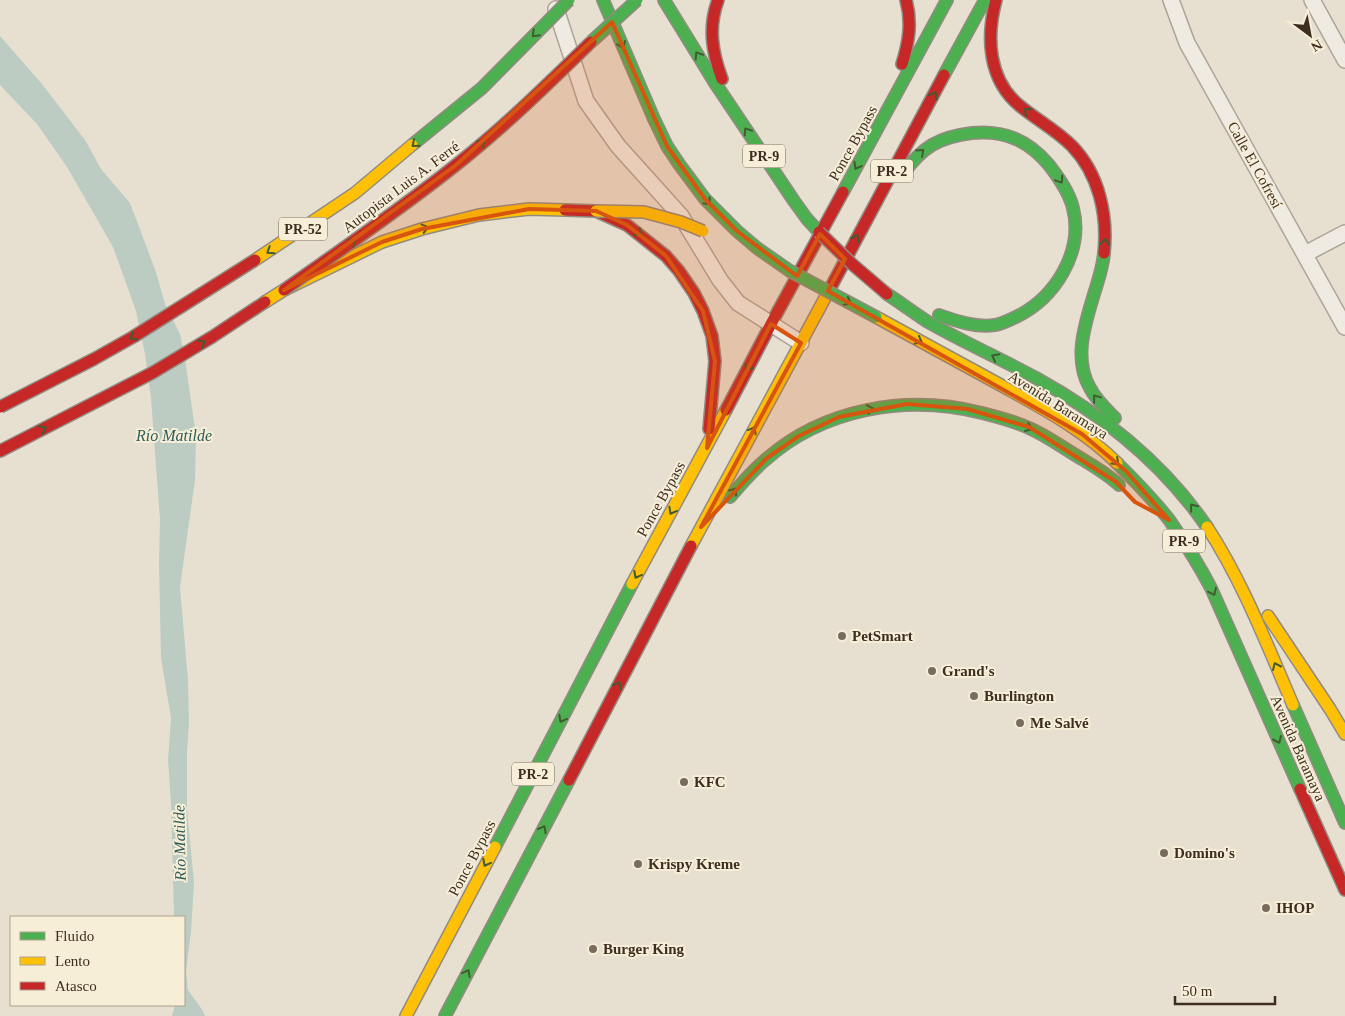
<svg xmlns="http://www.w3.org/2000/svg" width="1345" height="1016" viewBox="0 0 1345 1016" font-family="Georgia,serif">
  <style>
    .water { fill: #bcccc2 }
    .lines { fill: none; stroke-linecap: round; stroke-linejoin: round }
    .street-casing { stroke: #ada599; stroke-width: 18 }
    .fast-casing { stroke: #928b80; stroke-width: 14 }
    .slow-casing { stroke: #928b80; stroke-width: 14 }
    .jam-casing { stroke: #928b80; stroke-width: 14 }
    .street { stroke: #efebe3; stroke-width: 15 }
    .fast { stroke: #4caf50; stroke-width: 11 }
    .slow { stroke: #ffc107; stroke-width: 11 }
    .jam { stroke: #c62828; stroke-width: 11 }
    .fast-bridge-casing { stroke: #928b80; stroke-width: 14; stroke-linecap: butt }
    .slow-bridge-casing { stroke: #928b80; stroke-width: 14; stroke-linecap: butt }
    .jam-bridge-casing { stroke: #928b80; stroke-width: 14; stroke-linecap: butt }
    .fast-bridge { stroke: #4caf50; stroke-width: 11 }
    .slow-bridge { stroke: #ffc107; stroke-width: 11 }
    .jam-bridge { stroke: #c62828; stroke-width: 11 }
    .oneway { stroke: #425b31 }
    .marked { fill: #d7550e; fill-opacity: 0.2; stroke: #d7550e; stroke-width: 4; stroke-linejoin: round }
    .poi-dot { fill: #786c5e; stroke: #f7eed8; stroke-width: 2 }
    .labels { text-anchor: middle; stroke-width: 4; stroke-linejoin: round; paint-order: stroke }
    .shield { fill: #f7eed8; stroke: #756857; stroke-width: 1 }
    .shield-label { font-size: 14px; font-weight: bold; fill: #3d2e20 }
    .street-label { font-size: 15px; fill: #3d2e20; stroke: #f7eed8 }
    .poi-label { font-size: 15px; font-weight: bold; fill: #3d2e20; stroke: #f7eed8; text-anchor: start }
    .water-label { font-size: 16px; font-style: italic; fill: #2f5d5a; stroke: #f7eed8 }
  </style>
  <rect width="100%" height="100%" fill="#e7e0d1"/>
  <!-- water -->
  <path class="water" d="M0 36 42 84 85 140 101 169 130 203 156 272 165 304 180 334 185 359 196 436 195 480 180 587 188 680 189 723 187 751V809L194 883 191 932 186 971 188 990 203 1011 205 1016H172L175 1005H184V917H174L171 804 168 760 171 718 161 658 159 563 160 519 151 398 145 354 136 311 113 247 67 167 37 124 0 85Z"/>
  <g class="lines">
    <defs>
      <g id="street">
        <path d="M1171 0 1187 43 1345 327"/>
        <path d="M1312 0 1345 60"/>
        <path d="M556 9 586 101 618 146 681 216 720 280 738 303 801 343"/>
        <path d="M1305 254 1345 233"/>
      </g>
      <g id="fast">
        <path d="M603 0 654 119 667 146 679 164 705 199 737 231 757 248 790 271"/>
        <path d="M664 0 715 83 794 201 807 219 819 232"/>
        <path d="M944 75 985 0"/>
        <path d="M903 174C922 147 939 137 972 133 1004 130 1028 140 1049 165 1059 178 1069 192 1073 208 1084 252 1055 298 1016 317 1009 320 1002 324 995 325 976 328 956 321 939 315"/>
        <path d="M843 192 947 0"/>
        <path d="M1104 253C1103 267 1098 281 1094 294 1085 324 1073 359 1090 388 1096 400 1106 409 1115 418"/>
        <path d="M887 294C901 303 914 313 928 322 963 342 1001 359 1036 378 1103 415 1164 464 1207 527"/>
        <path d="M1117 463C1136 482 1154 500 1170 521 1185 543 1199 565 1211 588L1300 789"/>
        <path d="M730 497C741 484 751 472 764 461 823 408 907 394 982 413 998 417 1014 421 1029 428 1043 434 1056 443 1069 451 1086 462 1104 471 1119 485"/>
        <path d="M1293 705 1345 823"/>
        <path d="M495 847 632 584"/>
        <path d="M445 1016 569 780"/>
      </g>
      <g id="slow">
        <path d="M265 302 284 290 382 242 422 229 479 215 529 209 565 210"/>
        <path d="M876 317C916 339 956 361 997 383 1038 406 1083 429 1117 463"/>
        <path d="M1207 527C1243 582 1267 645 1293 705"/>
        <path d="M691 546 832 285"/>
        <path d="M632 584 726 410"/>
        <path d="M1268 616 1330 709 1345 734"/>
        <path d="M406 1016 495 847"/>
      </g>
      <g id="jam">
        <path d="M718 0C708 27 712 52 722 79"/>
        <path d="M996 0C986 37 988 80 1020 106 1037 120 1056 130 1072 146 1099 174 1108 215 1104 253"/>
        <path d="M902 64C909 42 912 22 906 0"/>
        <path d="M565 210 596 211 627 225 666 256 679 271 694 293 703 311 712 336 715 361 709 429"/>
        <path d="M832 285 944 75"/>
        <path d="M726 410 771 324 843 192"/>
        <path d="M0 451 152 373 212 337 265 302"/>
        <path d="M569 780 691 546"/>
        <path d="M1300 789 1345 890"/>
      </g>
    </defs>
    <!-- street casing -->
    <use href="#street" class="street-casing"/>
    <!-- fast casing -->
    <use href="#fast" class="fast-casing"/>
    <!-- slow casing -->
    <use href="#slow" class="slow-casing"/>
    <!-- jam casing -->
    <use href="#jam" class="jam-casing"/>
    <!-- street -->
    <use href="#street" class="street"/>
    <!-- fast -->
    <use href="#fast" class="fast"/>
    <!-- slow -->
    <use href="#slow" class="slow"/>
    <!-- jam -->
    <use href="#jam" class="jam"/>
    <defs>
      <g id="fast-bridge">
        <path d="M591 42 637 0"/>
        <path d="M412 145 482 88 569 0"/>
        <path d="M790 271 876 317"/>
      </g>
      <g id="slow-bridge">
        <path d="M596 211 644 212 681 222 703 231"/>
        <path d="M255 260 355 193 412 145"/>
      </g>
      <g id="jam-bridge">
        <path d="M819 232 852 264 887 294"/>
        <path d="M284 290C342 249 401 209 456 165 504 127 547 85 591 42"/>
        <path d="M0 407 94 359 133 337 255 260"/>
      </g>
    </defs>
    <!-- fast-bridge casing -->
    <use href="#fast-bridge" class="fast-bridge-casing"/>
    <!-- slow-bridge casing -->
    <use href="#slow-bridge" class="slow-bridge-casing"/>
    <!-- jam-bridge casing -->
    <use href="#jam-bridge" class="jam-bridge-casing"/>
    <!-- fast-bridge -->
    <use href="#fast-bridge" class="fast-bridge"/>
    <!-- slow-bridge -->
    <use href="#slow-bridge" class="slow-bridge"/>
    <!-- jam-bridge -->
    <use href="#jam-bridge" class="jam-bridge"/>
  </g>
  <!-- one-way arrows -->
  <defs><path id="oneway-chevron" d="M-2-3.5L2.5 0L-2 3.5" fill="none" stroke-width="1.6" stroke-linecap="round" stroke-linejoin="round" transform="scale(1.25)"/></defs>
  <g class="oneway">
    <use href="#oneway-chevron" transform="translate(535 34) rotate(135)"/>
    <use href="#oneway-chevron" transform="translate(622 45) rotate(67)"/>
    <use href="#oneway-chevron" transform="translate(698 55) rotate(-122)"/>
    <use href="#oneway-chevron" transform="translate(934 95) rotate(-62)"/>
    <use href="#oneway-chevron" transform="translate(1027 111) rotate(-141)"/>
    <use href="#oneway-chevron" transform="translate(747 131) rotate(-123)"/>
    <use href="#oneway-chevron" transform="translate(482 143) rotate(-41)"/>
    <use href="#oneway-chevron" transform="translate(415 144) rotate(140)"/>
    <use href="#oneway-chevron" transform="translate(921 152) rotate(-42)"/>
    <use href="#oneway-chevron" transform="translate(857 166) rotate(119)"/>
    <use href="#oneway-chevron" transform="translate(1060 180) rotate(56)"/>
    <use href="#oneway-chevron" transform="translate(708 202) rotate(47)"/>
    <use href="#oneway-chevron" transform="translate(425 228) rotate(-15)"/>
    <use href="#oneway-chevron" transform="translate(639 233) rotate(37)"/>
    <use href="#oneway-chevron" transform="translate(856 238) rotate(-62)"/>
    <use href="#oneway-chevron" transform="translate(353 242) rotate(-35)"/>
    <use href="#oneway-chevron" transform="translate(1105 242) rotate(-85)"/>
    <use href="#oneway-chevron" transform="translate(270 251) rotate(147)"/>
    <use href="#oneway-chevron" transform="translate(848 302) rotate(28)"/>
    <use href="#oneway-chevron" transform="translate(133 337) rotate(150)"/>
    <use href="#oneway-chevron" transform="translate(919 341) rotate(29)"/>
    <use href="#oneway-chevron" transform="translate(202 343) rotate(-30)"/>
    <use href="#oneway-chevron" transform="translate(995 357) rotate(-152)"/>
    <use href="#oneway-chevron" transform="translate(748 368) rotate(117)"/>
    <use href="#oneway-chevron" transform="translate(1096 398) rotate(-127)"/>
    <use href="#oneway-chevron" transform="translate(870 409) rotate(-11)"/>
    <use href="#oneway-chevron" transform="translate(1029 428) rotate(24)"/>
    <use href="#oneway-chevron" transform="translate(43 429) rotate(-27)"/>
    <use href="#oneway-chevron" transform="translate(753 430) rotate(-61)"/>
    <use href="#oneway-chevron" transform="translate(1116 462) rotate(43)"/>
    <use href="#oneway-chevron" transform="translate(734 491) rotate(-54)"/>
    <use href="#oneway-chevron" transform="translate(1193 507) rotate(-128)"/>
    <use href="#oneway-chevron" transform="translate(672 511) rotate(119)"/>
    <use href="#oneway-chevron" transform="translate(637 575) rotate(118)"/>
    <use href="#oneway-chevron" transform="translate(1213 592) rotate(65)"/>
    <use href="#oneway-chevron" transform="translate(1276 666) rotate(-114)"/>
    <use href="#oneway-chevron" transform="translate(618 685) rotate(-62)"/>
    <use href="#oneway-chevron" transform="translate(562 719) rotate(118)"/>
    <use href="#oneway-chevron" transform="translate(1278 740) rotate(66)"/>
    <use href="#oneway-chevron" transform="translate(543 829) rotate(-62)"/>
    <use href="#oneway-chevron" transform="translate(486 863) rotate(118)"/>
    <use href="#oneway-chevron" transform="translate(467 973) rotate(-62)"/>
  </g>
  <!-- marked area -->
  <path class="marked" d="M612 22 667 146 705 199 737 231 797 276 820 234 845 259 828 291 1082 434 1126 471 1169 520 1135 502 1116 482 1029 427 967 409 907 404 839 417 799 436 767 458 701 527 801 343 771 324 707 448 715 361 703 311 666 256 627 225 596 211 529 209 422 229 382 242 284 290 456 165Z"/>
  <!-- markers -->
  <g class="poi-dot">
    <circle cx="842" cy="636" r="5"/>
    <circle cx="932" cy="671" r="5"/>
    <circle cx="974" cy="696" r="5"/>
    <circle cx="1020" cy="723" r="5"/>
    <circle cx="684" cy="782" r="5"/>
    <circle cx="1164" cy="853" r="5"/>
    <circle cx="638" cy="864" r="5"/>
    <circle cx="1266" cy="908" r="5"/>
    <circle cx="593" cy="949" r="5"/>
  </g>
  <g class="labels">
    <!-- shield labels -->
    <g class="shield">
      <rect x="743" y="144.5" width="42" height="23" rx="4"/>
      <rect x="871" y="159.5" width="42" height="23" rx="4"/>
      <rect x="279" y="217.5" width="48" height="23" rx="4"/>
      <rect x="1163" y="529.5" width="42" height="23" rx="4"/>
      <rect x="512" y="762.5" width="42" height="23" rx="4"/>
    </g>
    <g class="shield-label">
      <text x="764" y="161">PR-9</text>
      <text x="892" y="176">PR-2</text>
      <text x="303" y="234">PR-52</text>
      <text x="1184" y="546">PR-9</text>
      <text x="533" y="779">PR-2</text>
    </g>
    <!-- street labels -->
    <g class="street-label">
      <text transform="translate(853 143) rotate(-61)" y="5">Ponce Bypass</text>
      <text transform="translate(1255 165) rotate(61)" y="5">Calle El Cofresí</text>
      <text transform="translate(401 187) rotate(-37)" y="5">Autopista Luis A. Ferré</text>
      <text transform="translate(1058 405) rotate(32)" y="5">Avenida Baramaya</text>
      <text transform="translate(661 499) rotate(-61)" y="5">Ponce Bypass</text>
      <text transform="translate(1298 748) rotate(66)" y="5">Avenida Baramaya</text>
      <text transform="translate(472 858) rotate(-62)" y="5">Ponce Bypass</text>
    </g>
    <!-- poi labels -->
    <g class="poi-label">
      <text x="852" y="641">PetSmart</text>
      <text x="942" y="676">Grand's</text>
      <text x="984" y="701">Burlington</text>
      <text x="1030" y="728">Me Salvé</text>
      <text x="694" y="787">KFC</text>
      <text x="1174" y="858">Domino's</text>
      <text x="648" y="869">Krispy Kreme</text>
      <text x="1276" y="913">IHOP</text>
      <text x="603" y="954">Burger King</text>
    </g>
    <!-- water labels -->
    <g class="water-label">
      <text x="174" y="441">Río Matilde</text>
      <text transform="translate(179 843) rotate(-91)" y="6">Río Matilde</text>
    </g>
  </g>
  <!-- legend -->
  <rect x="10" y="916" width="175" height="90" fill="#f7eed8" stroke="#ada18e"/>
  <rect x="20" y="932" width="25" height="8" fill="#4caf50" stroke="#ada18e"/>
  <text x="55" y="941" font-size="15" fill="#3d2e20">Fluido</text>
  <rect x="20" y="957" width="25" height="8" fill="#ffc107" stroke="#ada18e"/>
  <text x="55" y="966" font-size="15" fill="#3d2e20">Lento</text>
  <rect x="20" y="982" width="25" height="8" fill="#c62828" stroke="#ada18e"/>
  <text x="55" y="991" font-size="15" fill="#3d2e20">Atasco</text>
  <!-- north arrow -->
  <g transform="translate(1310 35) rotate(148)" stroke="#f7eed8" stroke-width="4" paint-order="stroke">
  <path d="M0-4L9 19L0 12L-9 19Z" fill="#3d2e20"/>
  <text y="-8" font-size="14" font-weight="bold" text-anchor="middle" fill="#3d2e20">N</text>
  </g>
  <!-- scale -->
  <path d="M1175 996v8h100v-8" fill="none" stroke="#3d2e20" stroke-width="2.5"/>
  <text x="1182" y="996" font-size="15" fill="#3d2e20" stroke="#f7eed8" stroke-width="4" paint-order="stroke">50 m</text>
</svg>
